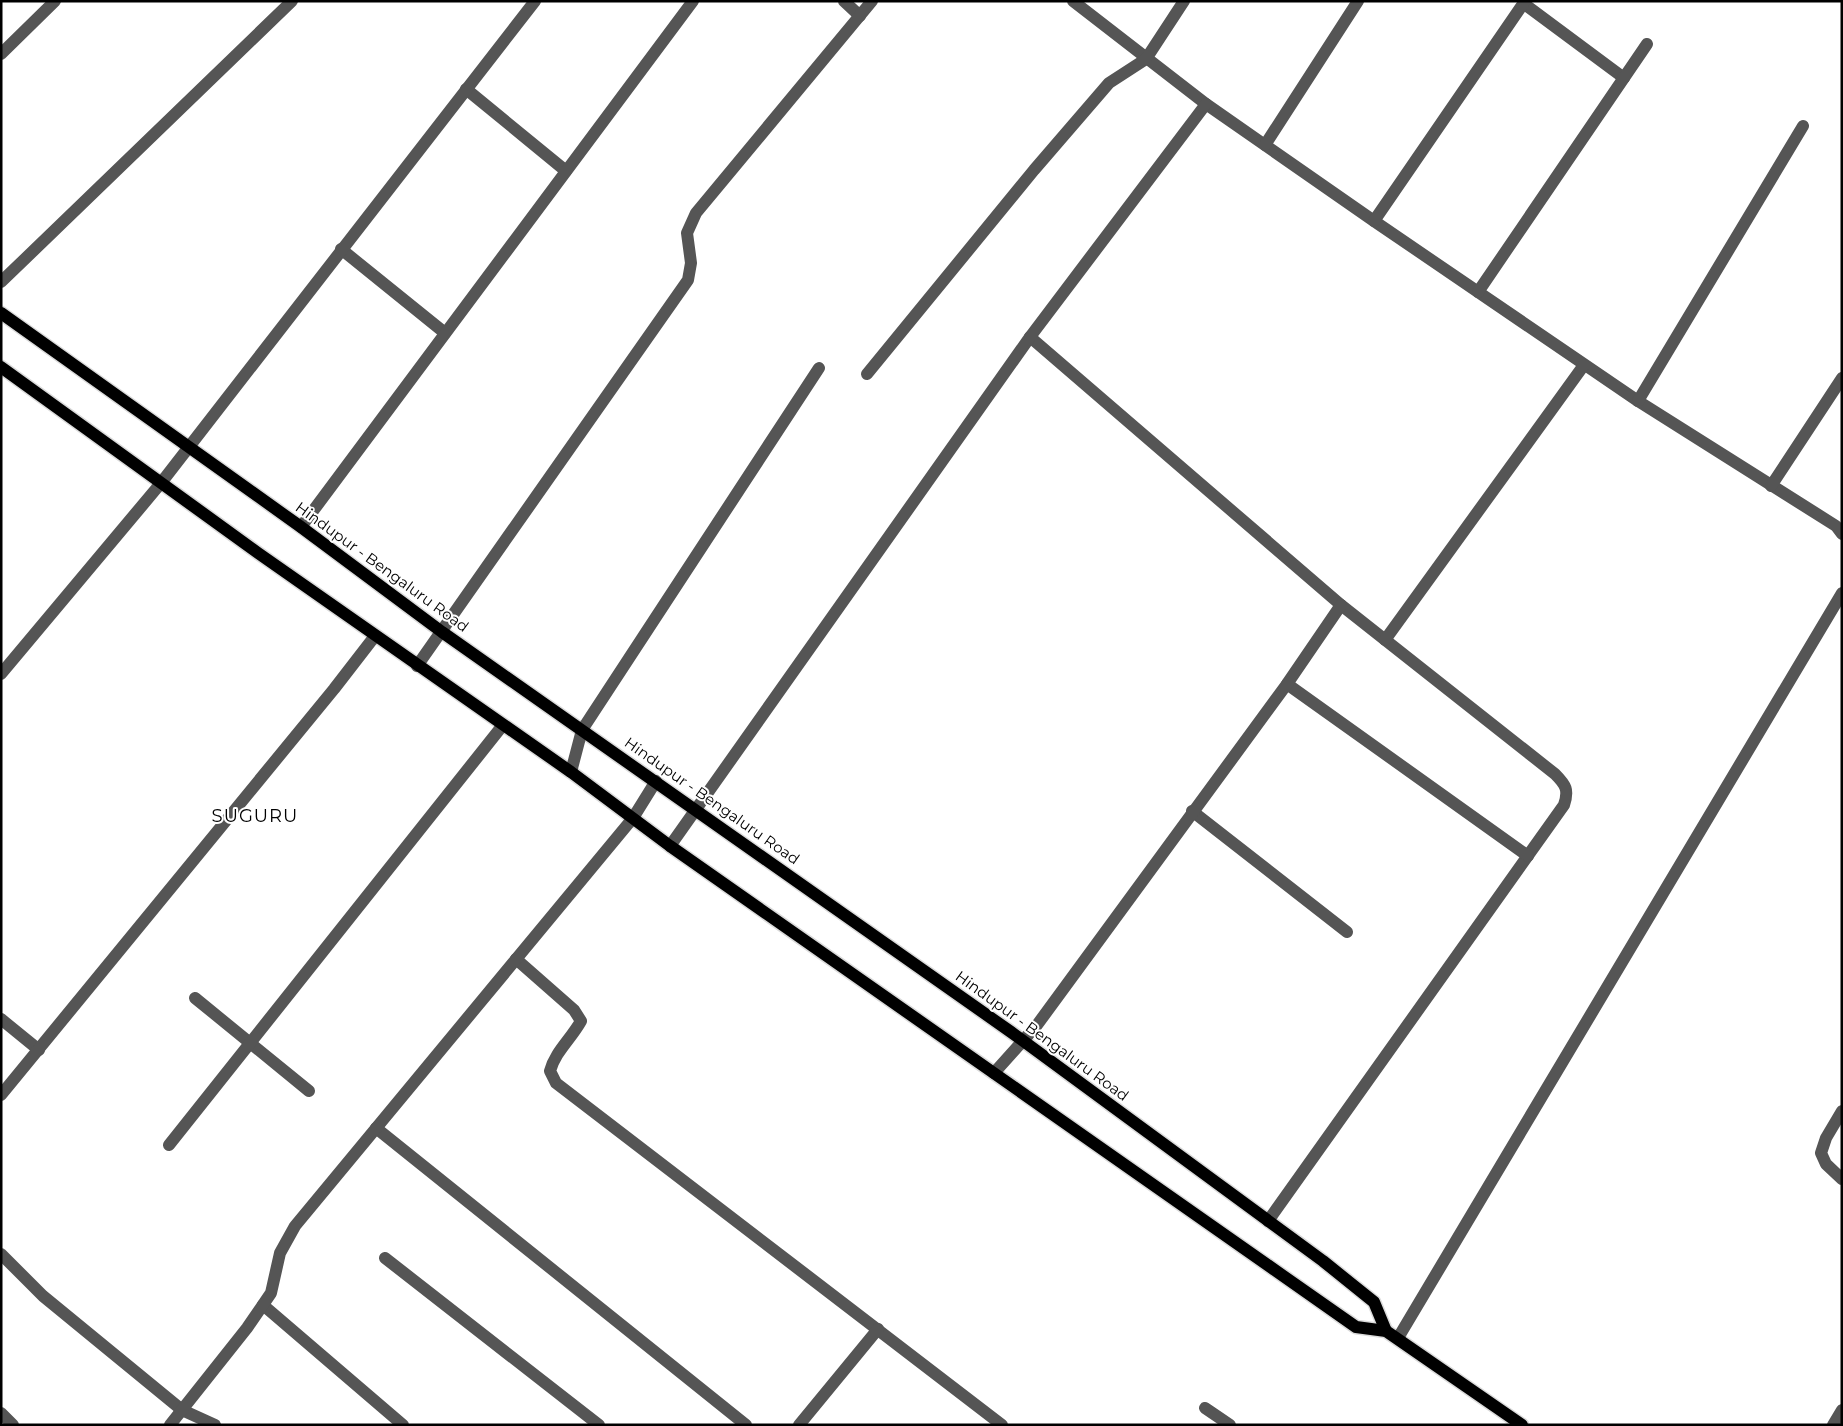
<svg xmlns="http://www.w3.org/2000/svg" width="1843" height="1426" viewBox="0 0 1843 1426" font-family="Montserrat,sans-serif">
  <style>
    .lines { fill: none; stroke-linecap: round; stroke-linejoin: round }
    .major-casing { stroke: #dbdbdb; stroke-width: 15 }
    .minor { stroke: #555; stroke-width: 12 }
    .major { stroke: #000; stroke-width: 12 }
    .labels { text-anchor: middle; stroke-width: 4; stroke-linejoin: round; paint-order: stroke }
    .street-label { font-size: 15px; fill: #000; stroke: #fff }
    .quarter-label { font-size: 18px; letter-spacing: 1px; fill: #000; stroke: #fff }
  </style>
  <rect width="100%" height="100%" fill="#fff"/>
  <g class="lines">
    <defs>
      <g id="major">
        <path d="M1 313 301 527 442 632 1011 1032 1323 1261 1374 1302 1386 1331"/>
        <path d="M1 367 258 553 571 772 670 846 1356 1327 1386 1331 1522 1425"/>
      </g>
    </defs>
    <!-- major casing -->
    <use href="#major" class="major-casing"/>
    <!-- minor -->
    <g class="minor">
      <path d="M844 1 860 16"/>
      <path d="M1073 1 1206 104 1374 221 1638 401 1836 526 1842 534"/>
      <path d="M1523 3 1624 78"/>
      <path d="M1 54 55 1"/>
      <path d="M466 89 566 171"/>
      <path d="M1265 145 1358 1"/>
      <path d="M1374 221 1525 1"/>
      <path d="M341 249 445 333"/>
      <path d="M1 282 292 1"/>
      <path d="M1478 292 1647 44"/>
      <path d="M1030 337 1341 605 1555 774C1566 785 1569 790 1564 805L1268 1221"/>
      <path d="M867 374 1034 170 1109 83 1146 59 1184 1"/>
      <path d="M1638 401 1803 126"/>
      <path d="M1771 486 1842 378"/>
      <path d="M301 527 693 1"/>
      <path d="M1385 640 1584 365"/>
      <path d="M417 666 688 280 691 263 687 233 696 213 872 1"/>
      <path d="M1 674 161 483 535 1"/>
      <path d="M1287 684 1528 856"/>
      <path d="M571 772 582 730 819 368"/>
      <path d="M1192 811 1347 932"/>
      <path d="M670 846 1030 337 1206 104"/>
      <path d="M516 959 574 1010 581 1021C571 1039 555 1052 550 1071L556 1083 1002 1425"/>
      <path d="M195 998 309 1091"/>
      <path d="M1 1019 39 1050"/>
      <path d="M994 1073 1037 1025 1287 684 1341 605"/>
      <path d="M1 1095 334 689 375 636"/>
      <path d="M1842 1111 1826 1138 1821 1153 1826 1164 1842 1179"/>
      <path d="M376 1128 746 1425"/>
      <path d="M169 1145 503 725"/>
      <path d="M1 1254 43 1296 182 1410 215 1425"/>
      <path d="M385 1258 599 1425"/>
      <path d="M263 1305 403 1425"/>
      <path d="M1398 1338 1842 593"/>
      <path d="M1205 1408 1230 1425"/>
      <path d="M1 1413 13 1425"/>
      <path d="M170 1425 247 1328 271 1293 280 1253 295 1226 633 818 656 781"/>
      <path d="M799 1425 878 1329"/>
      <path d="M1833 1425 1842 1410"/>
    </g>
    <!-- major -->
    <use href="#major" class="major"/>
  </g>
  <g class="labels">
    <!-- street labels -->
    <g class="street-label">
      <text transform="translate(382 567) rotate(36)" y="5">Hindupur - Bengaluru Road</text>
      <text transform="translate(712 801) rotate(35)" y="5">Hindupur - Bengaluru Road</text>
      <text transform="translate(1042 1036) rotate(36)" y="5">Hindupur - Bengaluru Road</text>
    </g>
    <!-- quarter labels -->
    <g class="quarter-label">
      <text x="255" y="822">SUGURU</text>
    </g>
  </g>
  <!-- border -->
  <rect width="1843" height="1426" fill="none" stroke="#000000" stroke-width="5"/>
</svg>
